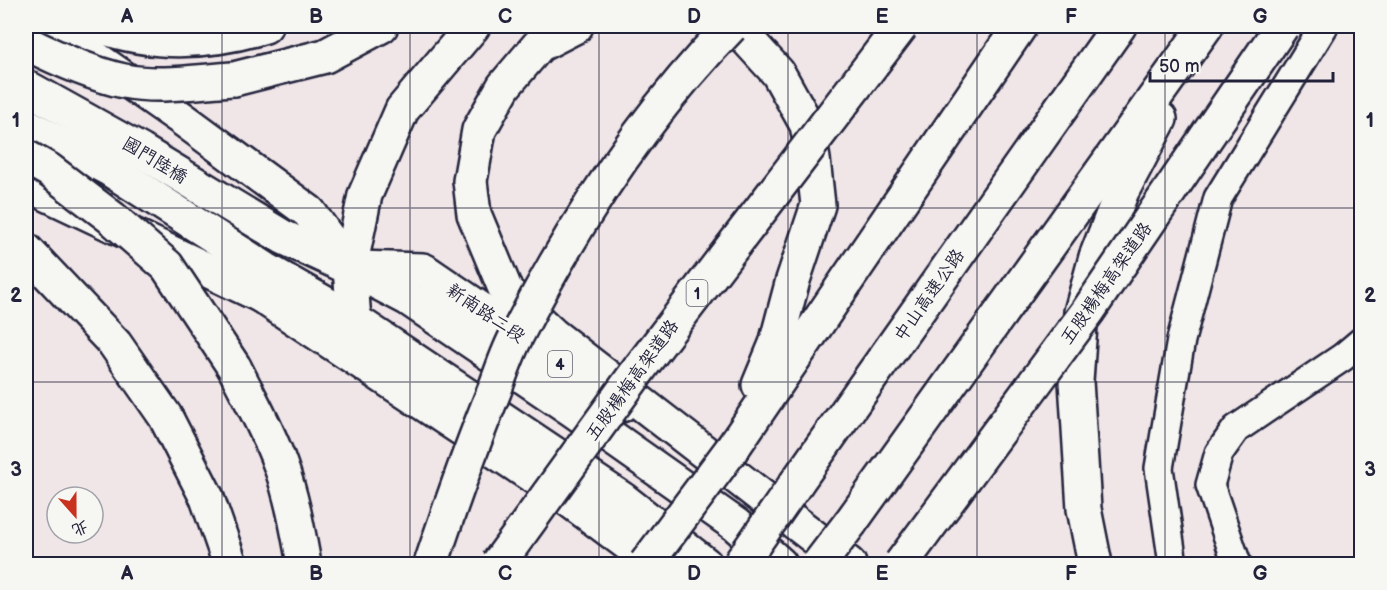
<svg xmlns="http://www.w3.org/2000/svg" width="1387" height="590" viewBox="0 0 1387 590" font-family="'Balsamiq Sans','LXGW WenKai TC',sans-serif">
  <style>
    .lines { fill: none; stroke-linecap: round; stroke-linejoin: round }
    .minor-casing { stroke: #22223b; stroke-width: 32 }
    .primary-casing { stroke: #22223b; stroke-width: 38 }
    .motorway-casing { stroke: #22223b; stroke-width: 38 }
    .minor { stroke: #f6f6f2; stroke-width: 27 }
    .primary { stroke: #f6f6f2; stroke-width: 33 }
    .motorway { stroke: #f6f6f2; stroke-width: 33 }
    .motorway-bridge-casing { stroke: #22223b; stroke-width: 38; stroke-linecap: butt }
    .motorway-bridge { stroke: #f6f6f2; stroke-width: 33 }
    .grid { fill: none; stroke: #22223b; stroke-width: 1.5; stroke-opacity: 0.55 }
    .labels { text-anchor: middle; stroke-width: 6; stroke-linejoin: round; paint-order: stroke }
    .shield { fill: #f6f6f2; stroke: #626272; stroke-width: 1.5 }
    .shield-label { font-size: 16px; font-weight: bold; fill: #22223b }
    .street-label { font-size: 18px; fill: #22223b; stroke: #f6f6f2 }
    .neatline { fill: none; stroke: #22223b; stroke-width: 2 }
    .grid-label { font-size: 20px; text-anchor: middle; font-weight: bold; fill: #22223b }
  </style>
  <rect width="100%" height="100%" fill="#f0e6e8"/>
  <filter id="ink" filterUnits="userSpaceOnUse"><feTurbulence type="fractalNoise" baseFrequency=".0167" numOctaves="2"/><feDisplacementMap in="SourceGraphic" scale="12" xChannelSelector="R" yChannelSelector="G"/><feConvolveMatrix kernelMatrix="1 2 1 2 8 2 1 2 1" color-interpolation-filters="sRGB"/></filter>
  <g filter="url(#ink)">
    <g class="lines">
      <defs>
        <g id="minor">
          <path d="M1173 564 1159 468 1181 340 1218 198 1324 26"/>
          <path d="M1237 564 1210 485 1219 453 1236 429 1343 357 1362 341"/>
        </g>
        <g id="primary">
          <path d="M49 26 184 120 309 212 348 266"/>
          <path d="M26 87 141 151 283 237 350 268 409 299 573 410 736 525 780 564"/>
          <path d="M26 125 111 170 265 269 354 320 622 499 705 564"/>
          <path d="M26 184 260 295 288 303"/>
          <path d="M357 268 423 270 621 405"/>
        </g>
        <g id="motorway">
          <path d="M99 26C153 45 210 43 265 26"/>
          <path d="M576 26 539 45 504 86 479 130 470 181 474 214 506 291 553 335 849 564"/>
          <path d="M716 26 745 37 778 73 807 125 813 159 818 205 793 280 776 344 759 385"/>
          <path d="M234 79 325 56 381 26"/>
          <path d="M26 250 115 344 165 416 207 498 230 564"/>
          <path d="M260 295 572 502 655 564"/>
          <path d="M354 320 350 268 365 195 402 110 473 26"/>
          <path d="M234 367C250 399 268 430 280 464 292 496 298 531 304 564"/>
          <path d="M734 446 1020 26"/>
          <path d="M797 482 1119 26"/>
          <path d="M851 522 1206 26"/>
          <path d="M1095 564 1084 509 1076 381 1081 312 1096 257 1122 191 1160 119"/>
        </g>
      </defs>
      <!-- minor casing -->
      <use href="#minor" class="minor-casing"/>
      <!-- primary casing -->
      <use href="#primary" class="primary-casing"/>
      <!-- motorway casing -->
      <use href="#motorway" class="motorway-casing"/>
      <!-- minor -->
      <use href="#minor" class="minor"/>
      <!-- primary -->
      <use href="#primary" class="primary"/>
      <!-- motorway -->
      <use href="#motorway" class="motorway"/>
      <defs>
        <g id="motorway-bridge">
          <path d="M26 43C56 58 91 74 124 81 159 88 199 81 234 79"/>
          <path d="M26 157 49 170 112 218 167 266 234 367"/>
          <path d="M431 564C450 507 470 450 493 394 501 374 507 353 517 335 573 225 645 114 731 26"/>
          <path d="M498 564 640 368 901 26"/>
          <path d="M646 564 734 446"/>
          <path d="M740 564 797 482"/>
          <path d="M819 564 851 522"/>
          <path d="M901 564 1088 311 1282 26"/>
        </g>
      </defs>
      <!-- motorway-bridge casing -->
      <use href="#motorway-bridge" class="motorway-bridge-casing"/>
      <!-- motorway-bridge -->
      <use href="#motorway-bridge" class="motorway-bridge"/>
    </g>
  </g>
  <!-- grid -->
  <path class="grid" d="M222 26V564M410 26V564M599 26V564M788 26V564M977 26V564M1165 26V564M26 208H1362M26 382H1362"/>
  <g class="labels">
    <!-- shield labels -->
    <g class="shield">
      <rect x="686.5" y="280" width="21" height="26" rx="4.5"/>
      <rect x="548" y="351" width="24" height="26" rx="4.5"/>
    </g>
    <g class="shield-label">
      <text x="697" y="299">1</text>
      <text x="560" y="370">4</text>
    </g>
    <!-- street labels -->
    <g class="street-label">
      <text transform="translate(155 160) rotate(31)" y="6">國門陸橋</text>
      <text transform="translate(1106 283) rotate(-55)" y="6">五股楊梅高架道路</text>
      <text transform="translate(929 295) rotate(-55)" y="6">中山高速公路</text>
      <text transform="translate(486 313) rotate(34)" y="6">新南路二段</text>
      <text transform="translate(632 380) rotate(-54)" y="6">五股楊梅高架道路</text>
    </g>
  </g>
  <!-- margin -->
  <rect width="1387" height="590" fill="none" stroke="#f6f6f2" stroke-width="66"/>
  <!-- north arrow -->
  <g transform="translate(75 515) rotate(159)"><circle r="28" fill="#f6f6f2" stroke="#a1a1a9" stroke-width="1.5"/>
  <path d="M0-4.5L10 22L0 15L-10 22Z" fill="#c8321e"/>
  <text y="-9" font-size="16" font-weight="bold" text-anchor="middle" fill="#22223b">北</text>
  </g>
  <!-- scale -->
  <path d="M1150 72v9h183v-9" fill="none" stroke="#22223b" stroke-width="3"/>
  <text x="1159" y="72" font-size="18" fill="#22223b" stroke="#f6f6f2" stroke-width="4.5" paint-order="stroke">50 m</text>
  <rect x="33" y="33" width="1321" height="524" class="neatline"/>
  <g class="grid-label">
    <text x="127" y="23">A</text>
    <text x="316" y="23">B</text>
    <text x="505" y="23">C</text>
    <text x="694" y="23">D</text>
    <text x="882" y="23">E</text>
    <text x="1071" y="23">F</text>
    <text x="1260" y="23">G</text>
    <text x="16" y="127">1</text>
    <text x="1370" y="127">1</text>
    <text x="16" y="302">2</text>
    <text x="1370" y="302">2</text>
    <text x="16" y="476">3</text>
    <text x="1370" y="476">3</text>
    <text x="127" y="580">A</text>
    <text x="316" y="580">B</text>
    <text x="505" y="580">C</text>
    <text x="694" y="580">D</text>
    <text x="882" y="580">E</text>
    <text x="1071" y="580">F</text>
    <text x="1260" y="580">G</text>
  </g>
</svg>
